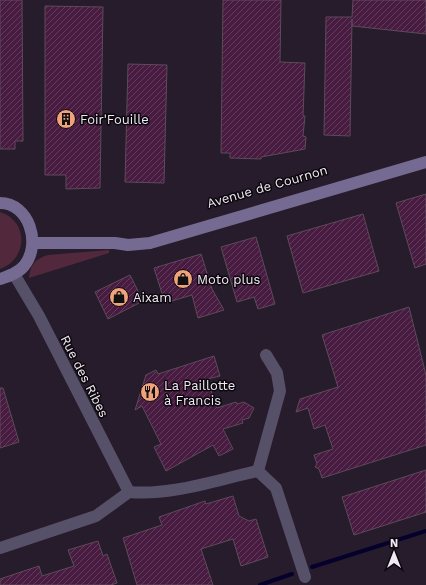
<svg xmlns="http://www.w3.org/2000/svg" width="426" height="585" viewBox="0 0 426 585" font-family="'Work Sans',sans-serif">
  <style>
    .green { fill: #52293c }
    .lines { fill: none; stroke-linecap: round; stroke-linejoin: round }
    .stream { stroke: #06002c; stroke-width: 4 }
    .building { fill: url(#building-hatch); stroke: #5d4b59 }
    .street { stroke: #565068; stroke-width: 12 }
    .secondary { stroke: #756a91; stroke-width: 12 }
    .labels { text-anchor: middle; stroke-width: 3; stroke-linejoin: round; paint-order: stroke }
    .poi-label { font-size: 13px; fill: #f0e9f3; stroke: #0c080e; text-anchor: start }
    .street-label { font-size: 13px; fill: #f0e9f3; stroke: #0c080e }
  </style>
  <defs>
    <pattern id="building-hatch" width="6" height="6" patternUnits="userSpaceOnUse"><rect width="6" height="6" fill="#481b41"/><path d="M-1 1l2-2M0 6l6-6M5 7l2-2" fill="none" stroke="#633c5d"/></pattern>
  </defs>
  <rect width="100%" height="100%" fill="#261c2b"/>
  <!-- green -->
  <g class="green">
    <path d="M0 212C29 221 28 259 0 269Z"/>
    <path d="M109 250V253L29 278C30 265 35 259 48 255Z"/>
  </g>
  <g class="lines">
    <!-- stream -->
    <g class="stream">
      <path d="M312 567 426 531"/>
      <path d="M260 585 292 574"/>
    </g>
  </g>
  <!-- building -->
  <g class="building">
    <path d="M0 0H22L23 141H15V149H0Z"/>
    <path d="M223 0H281L280 62 305 63 303 116H305L303 136 306 137 305 149 261 157V159L230 158V153H221Z"/>
    <path d="M353 0H426V34L352 26V19L350 136 324 135 326 17H352Z"/>
    <path d="M45 6 103 7 100 188 66 189V175H45Z"/>
    <path d="M128 64 167 65 164 183 125 182Z"/>
    <path d="M426 194V264L415 268 396 203Z"/>
    <path d="M363 214 379 271 303 293 287 236Z"/>
    <path d="M256 237 275 304 258 309 254 297 237 302 221 247Z"/>
    <path d="M201 254 212 289 224 310 198 318 192 295 165 303 154 268Z"/>
    <path d="M130 275 143 301 108 319 95 292Z"/>
    <path d="M409 307 426 375V445L322 478 319 469 315 467 317 464 314 455 333 449 325 425 314 429 308 408 296 412 300 399 338 387 322 335Z"/>
    <path d="M214 356 220 376 207 379 217 408 236 402 237 404 244 402 254 408 249 418 242 420 243 423 223 429 233 449 219 456 213 445 166 471 154 447 161 444 142 406 135 410 146 375 156 370 158 374Z"/>
    <path d="M0 388H3L19 442 0 448Z"/>
    <path d="M426 470V512L354 535 342 497Z"/>
    <path d="M233 496 239 516 249 521 256 519 268 557 241 566 233 539 201 549 213 585H137L123 538 162 525 159 517 205 501 206 504Z"/>
    <path d="M98 541 103 556 107 554 117 583 111 585H0V579L39 566 42 576 74 566 68 550Z"/>
  </g>
  <g class="lines">
    <!-- street -->
    <g class="street">
      <path d="M14 274 39 316 129 492"/>
      <path d="M258 471 280 391 277 373 266 355"/>
      <path d="M258 471 276 488 305 577"/>
      <path d="M0 548 96 516 129 492C171 496 216 480 258 471"/>
    </g>
    <!-- secondary -->
    <g class="secondary">
      <path d="M0 203C29 203 42 244 24 266 18 273 9 276 0 279"/>
      <path d="M33 243H115L128 245 150 243 426 162"/>
    </g>
  </g>
  <!-- icons -->
  <defs>
    <symbol id="building-disc" viewBox="-11 -11 22 22"><circle r="9.5" fill="#f0a27a" stroke="#0c080e"/><path d="M-4-6H4V6H1V3H-1V6H-4ZM-2.5-4.3h1.7v1.8h-1.7ZM.8-4.3h1.7v1.8H.8ZM-2.5-1h1.7V.8h-1.7ZM.8-1h1.7V.8H.8Z" fill="#111"/></symbol>
    <symbol id="shop-disc" viewBox="-11 -11 22 22"><circle r="9.5" fill="#f0a27a" stroke="#0c080e"/><path d="M-5-2.5h2.3a2.7 3.5 0 0 1 5.4 0H5L5.5 6h-11ZM-1.5-2.5h3a1.5 2.3 0 0 0-3 0Z" fill="#111"/></symbol>
    <symbol id="restaurant-disc" viewBox="-11 -11 22 22"><circle r="9.5" fill="#f0a27a" stroke="#0c080e"/><path d="M-5-6h1v4h1v-4h1v4h1v-4h1v5L-1.5 .5V6h-2V.5L-5-1ZM5-6V6H3V1.5H1.5Q1.5-4 5-6Z" fill="#111"/></symbol>
  </defs>
  <g fill-rule="evenodd">
    <use href="#building-disc" x="55" y="108" width="22" height="22"/>
    <use href="#shop-disc" x="172" y="268" width="22" height="22"/>
    <use href="#shop-disc" x="108" y="286" width="22" height="22"/>
    <use href="#restaurant-disc" x="139" y="381" width="22" height="22"/>
  </g>
  <g class="labels">
    <!-- poi labels -->
    <g class="poi-label">
      <text x="80" y="124">Foir'Fouille</text>
      <text x="197" y="284">Moto plus</text>
      <text x="133" y="302">Aixam</text>
      <text x="164" y="390">La Paillotte<tspan x="164" dy="15">à Francis</tspan></text>
    </g>
    <!-- street labels -->
    <g class="street-label">
      <text transform="translate(267 186) rotate(-16)" y="5">Avenue de Cournon</text>
      <text transform="translate(85 376) rotate(63)" y="5">Rue des Ribes</text>
    </g>
  </g>
  <!-- north arrow -->
  <g transform="translate(394 553)" stroke="#0c080e" stroke-width="3" paint-order="stroke">
  <path d="M0-3L7 15L0 10L-7 15Z" fill="#f0e9f3"/>
  <text y="-6" font-size="11" font-weight="bold" text-anchor="middle" fill="#f0e9f3">N</text>
  </g>
</svg>
